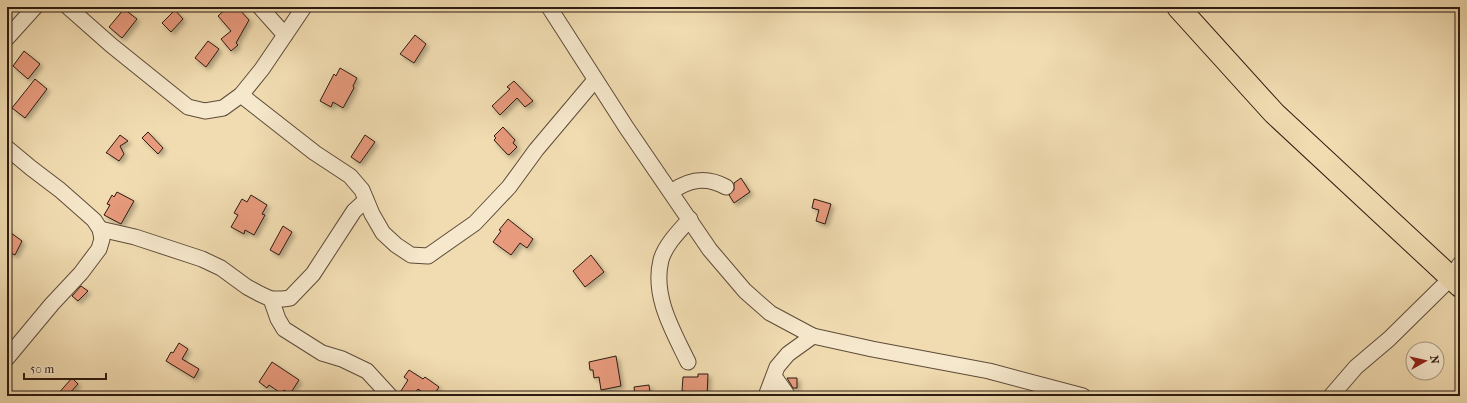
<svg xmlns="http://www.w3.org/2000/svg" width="1467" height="403" viewBox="0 0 1467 403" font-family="'IM FELL French Canon',serif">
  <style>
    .building { fill: #e79a7c; stroke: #2d1b11; filter: url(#shadow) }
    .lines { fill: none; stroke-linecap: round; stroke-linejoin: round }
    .minor-casing { stroke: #5e4b39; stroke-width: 17 }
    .highway-casing { stroke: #2d1b11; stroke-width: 24 }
    .minor { stroke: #f6e8cc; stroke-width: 15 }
    .highway { stroke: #f1dcb1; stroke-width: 22 }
  </style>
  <defs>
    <filter id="shadow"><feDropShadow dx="3" dy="3" stdDeviation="2" flood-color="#0004"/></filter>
  </defs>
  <rect width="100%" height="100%" fill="#f1dcb1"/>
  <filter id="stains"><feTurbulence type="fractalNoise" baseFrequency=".005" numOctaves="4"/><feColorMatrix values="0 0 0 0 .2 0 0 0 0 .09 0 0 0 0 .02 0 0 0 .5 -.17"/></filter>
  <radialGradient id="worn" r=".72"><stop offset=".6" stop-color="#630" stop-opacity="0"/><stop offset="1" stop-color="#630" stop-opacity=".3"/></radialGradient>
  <!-- building -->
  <g class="building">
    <path d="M228 7H237L249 20 236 43 238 45 231 51 221 39 231 31 218 16Z"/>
    <path d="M124 9 137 19 122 38 109 27Z"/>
    <path d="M175 10 183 19 171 32 162 23Z"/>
    <path d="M415 35 426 44 414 63 400 54Z"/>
    <path d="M208 41 219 49 206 67 195 58Z"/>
    <path d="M24 51 40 64 28 79 13 66Z"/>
    <path d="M340 68 357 78 353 86 354 88 343 108 333 102 331 107 320 101 334 74 336 76Z"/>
    <path d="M35 79 47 89 25 118 12 108Z"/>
    <path d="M514 81 533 101 525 107 517 98 500 115 492 106 510 89 507 87Z"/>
    <path d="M503 127 515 140 513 143 517 147 509 155 507 154 494 140 496 138 494 136Z"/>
    <path d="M148 132 163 148 158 154 142 138Z"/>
    <path d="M120 135 128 141 120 146 124 154 119 161 107 153H106Z"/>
    <path d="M365 135 375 142 360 163 351 157Z"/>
    <path d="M741 178 750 192 734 203 729 195 734 190V183Z"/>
    <path d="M117 192 134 201 121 224 104 215 110 205 107 204 112 195 114 197Z"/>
    <path d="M251 195 267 205 262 214 265 215 254 235 245 230 244 234 231 227 238 215 234 213 242 199 247 202Z"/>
    <path d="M814 199 831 204 825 224 816 221 819 210 812 208Z"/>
    <path d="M508 219 533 239 527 248 520 243 511 255 493 242 501 231 499 230Z"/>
    <path d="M283 226 292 232 279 255 270 250Z"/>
    <path d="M7 230 22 241 15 255 7 251Z"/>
    <path d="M591 255 604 272 585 287 573 271Z"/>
    <path d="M81 286 88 291 78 301 72 296Z"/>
    <path d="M179 343 188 349 182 359 199 369 194 378 166 361 171 352 173 353Z"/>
    <path d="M616 356 621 386 601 390 599 377 594 378 593 370H590L589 362Z"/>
    <path d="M272 362 299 380 290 394 284 390 282 394 269 385 267 388 259 382Z"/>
    <path d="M409 370 423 379 425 377 439 387 433 396H428L418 389 413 396H399V394L408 380 404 377Z"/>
    <path d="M698 374H708L707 396H691V392L682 391 683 377H698Z"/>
    <path d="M72 378 78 384 67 396H56Z"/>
    <path d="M787 378H797V388H793Z"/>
    <path d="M649 385 650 393 635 395 634 387Z"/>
  </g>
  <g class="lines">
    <defs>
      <g id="minor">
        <path d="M68 7 111 45 188 107 205 111 223 108 241 95 262 69 304 7"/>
        <path d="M260 7 285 35"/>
        <path d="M549 7 626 127 710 250 745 291 770 313 813 336 872 349 989 371 1083 396"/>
        <path d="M7 38 35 7"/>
        <path d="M241 95 315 153 350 176 362 190 372 214 383 233 396 245 411 255 428 256 475 223 509 187 536 150 595 80"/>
        <path d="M7 148 31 168 60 190 94 220 100 229 102 239 99 249 81 273 52 304 7 358"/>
        <path d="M671 192C689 179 706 176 726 187"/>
        <path d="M100 229 135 237 202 259 221 268 247 287 260 294 271 299H283L290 298 313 274 354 211 366 200"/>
        <path d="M271 299 278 319 284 329 322 353 342 359 367 371 390 396"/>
        <path d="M688 362C673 331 652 296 661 260 665 245 680 230 690 219"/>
        <path d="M774 376 788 396"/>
        <path d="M766 396 777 367 788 354 813 336"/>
        <path d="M1331 396 1356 367 1389 339 1451 278 1460 264"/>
      </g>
      <path id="highway" d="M1178 7 1274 113 1460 286"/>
    </defs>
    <!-- minor casing -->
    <use href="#minor" class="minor-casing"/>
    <!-- highway casing -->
    <use href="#highway" class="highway-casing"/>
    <!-- minor -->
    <use href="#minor" class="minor"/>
    <!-- highway -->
    <use href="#highway" class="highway"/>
  </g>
  <!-- margin -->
  <rect width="1467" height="403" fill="none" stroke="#f1dcb1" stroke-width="24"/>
  <rect x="8" y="8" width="1451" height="387" fill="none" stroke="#2d1b11" stroke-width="2"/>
  <rect x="12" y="12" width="1443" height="379" fill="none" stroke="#2d1b11"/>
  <!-- north arrow -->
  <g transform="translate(1425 361) rotate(82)"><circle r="19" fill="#f6e8cc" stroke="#a69681"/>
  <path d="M0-3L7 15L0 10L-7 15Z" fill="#8f2418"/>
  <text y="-6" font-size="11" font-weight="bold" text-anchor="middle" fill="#2d1b11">N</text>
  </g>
  <!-- scale -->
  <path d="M24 373v6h82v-6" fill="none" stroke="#2d1b11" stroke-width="2"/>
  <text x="30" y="373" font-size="12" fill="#2d1b11" stroke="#f6e8cc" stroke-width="3" paint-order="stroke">50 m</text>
  <rect width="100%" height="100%" filter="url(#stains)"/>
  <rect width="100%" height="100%" fill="url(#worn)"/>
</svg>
